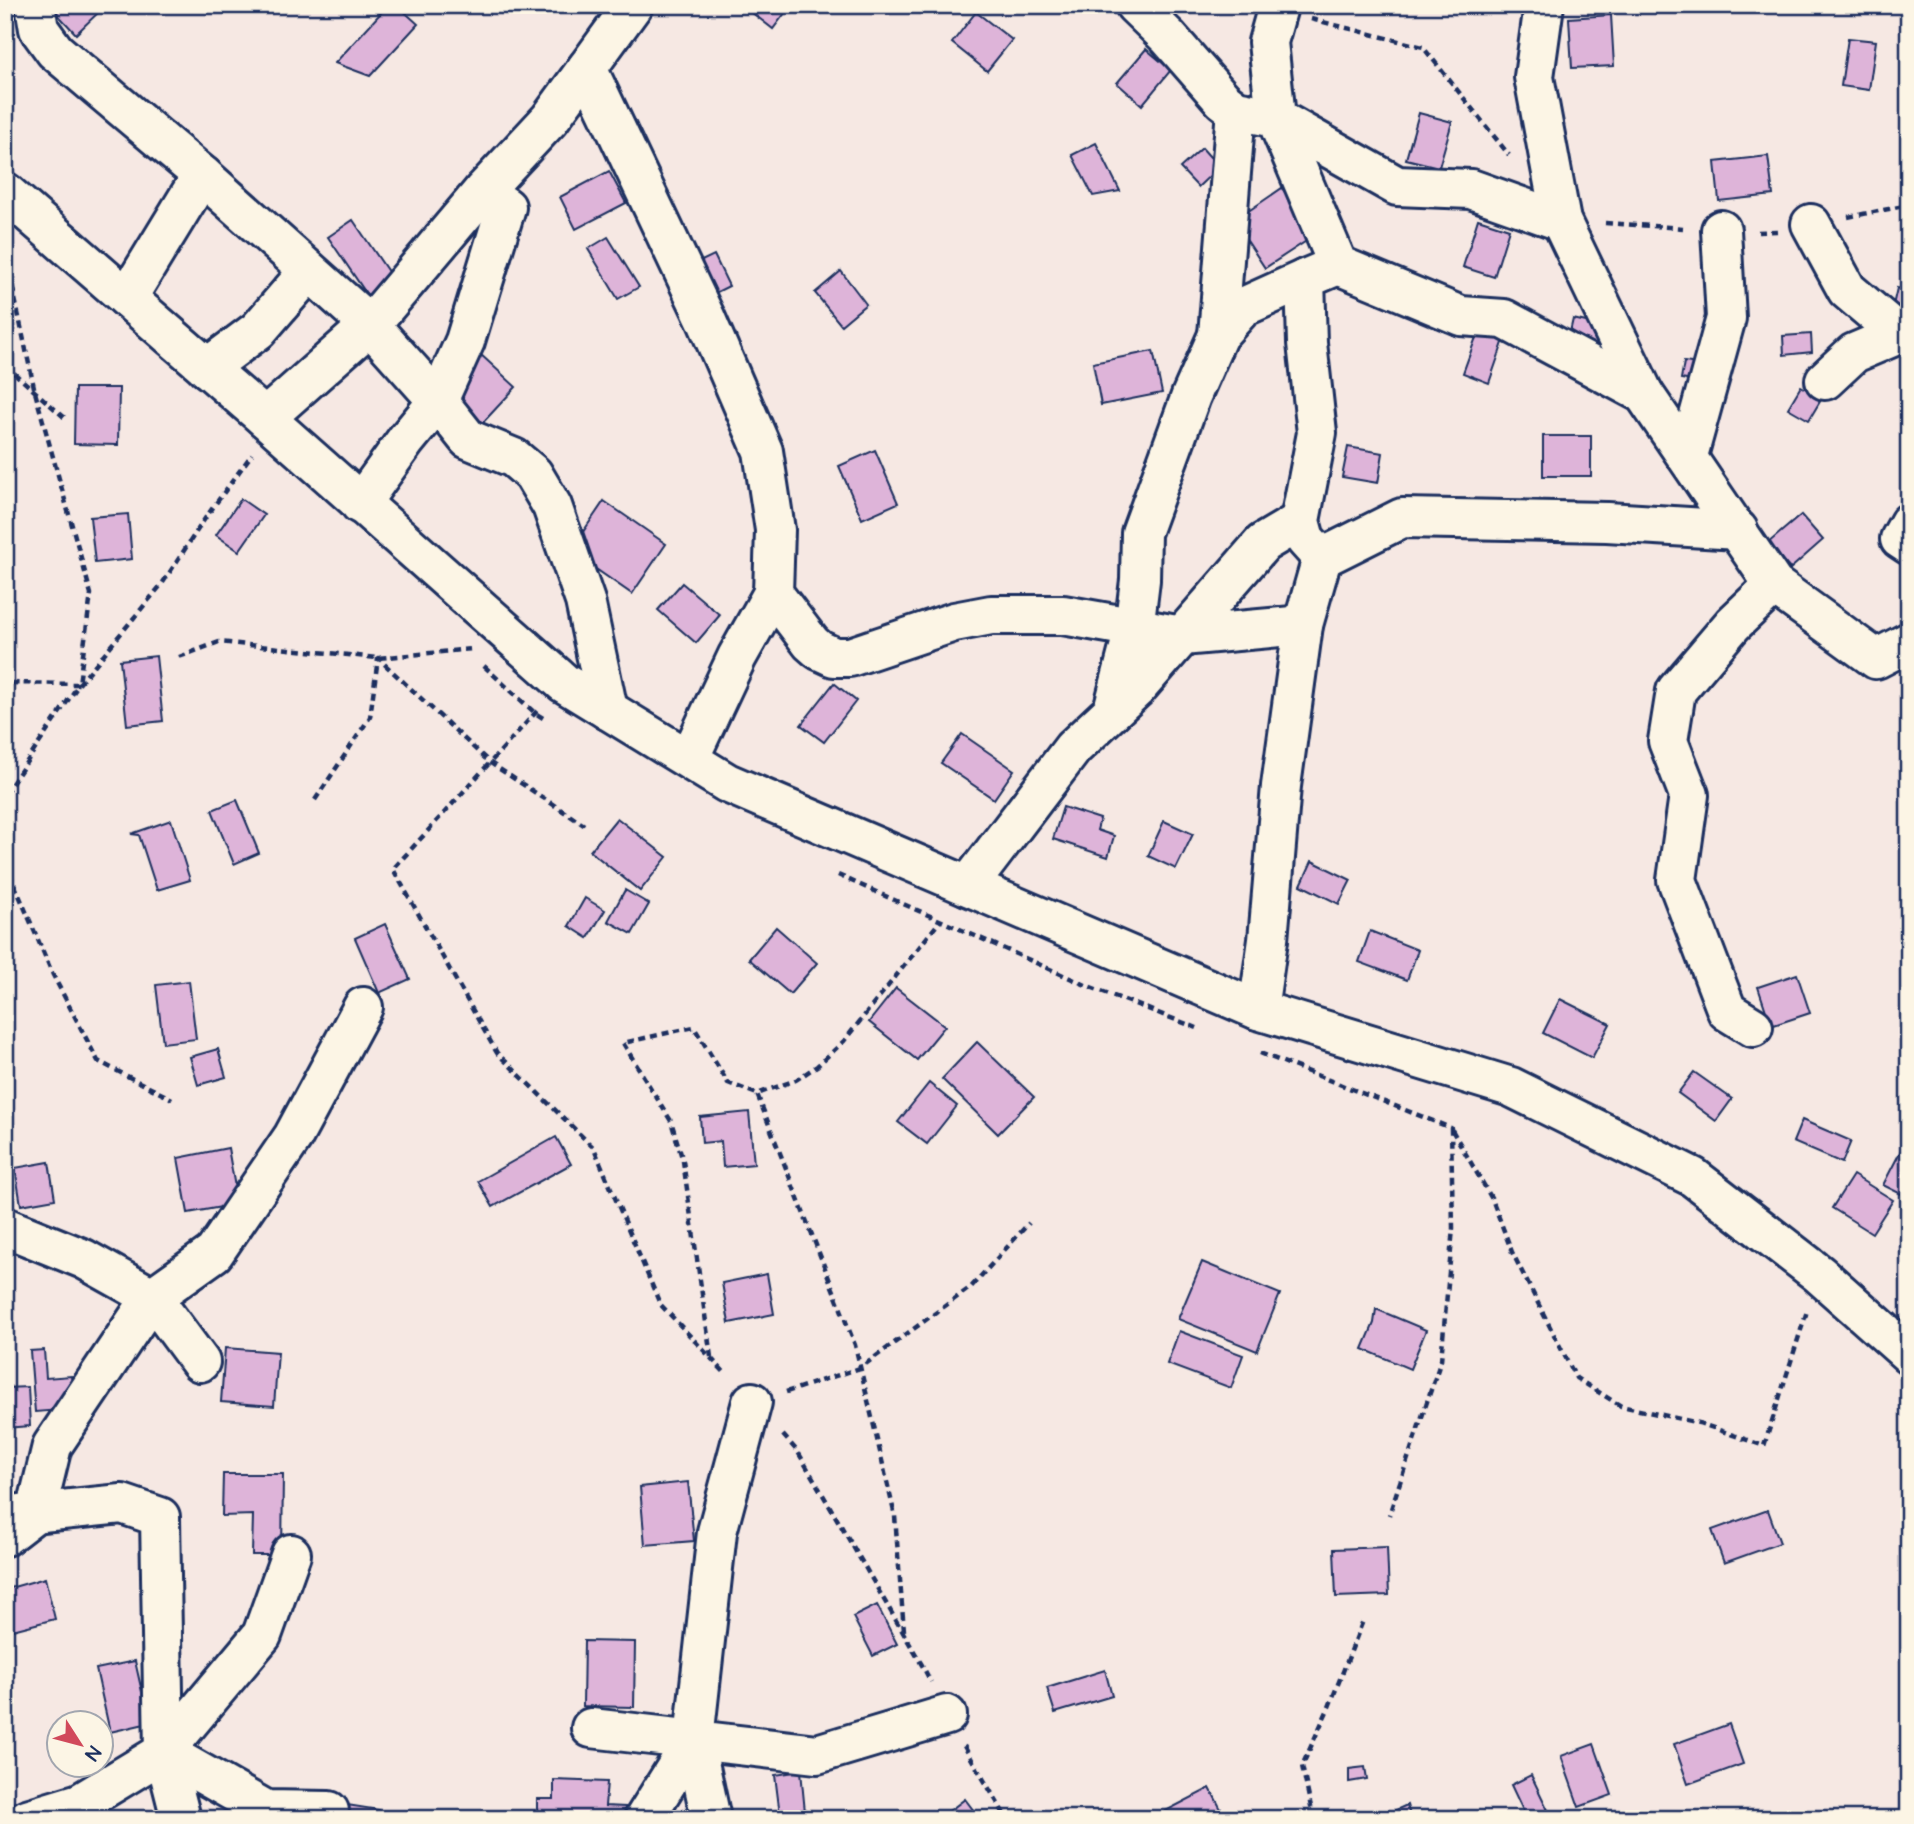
<svg xmlns="http://www.w3.org/2000/svg" width="1914" height="1824" viewBox="0 0 1914 1824" font-family="'Architects Daughter',sans-serif">
  <style>
    .building { fill: #deb4d9; stroke: #1b2f5e; stroke-width: 2 }
    .lines { fill: none; stroke-linecap: round; stroke-linejoin: round }
    .street-casing { stroke: #1b2f5e; stroke-width: 44 }
    .path { stroke: #1b2f5e; stroke-width: 4.5; stroke-dasharray: 7 5; stroke-linecap: butt }
    .street { stroke: #fcf5e5; stroke-width: 38 }
  </style>
  <rect width="100%" height="100%" fill="#f6e8e3"/>
  <filter id="ink" filterUnits="userSpaceOnUse"><feTurbulence type="fractalNoise" baseFrequency=".0143" numOctaves="2"/><feDisplacementMap in="SourceGraphic" scale="14" xChannelSelector="R" yChannelSelector="G"/><feConvolveMatrix kernelMatrix="1 2 1 2 8 2 1 2 1" color-interpolation-filters="sRGB"/></filter>
  <g filter="url(#ink)">
    <!-- building -->
    <g class="building">
      <path d="M49 5H99L102 9 76 34Z"/>
      <path d="M388 5H397L418 24 370 76 335 63Z"/>
      <path d="M742 5H791L773 29Z"/>
      <path d="M976 12 1012 40 987 71 952 43Z"/>
      <path d="M1611 15 1614 66 1572 68 1569 18Z"/>
      <path d="M1848 38 1876 41 1869 90 1841 86Z"/>
      <path d="M1146 49 1171 70 1142 105 1117 83Z"/>
      <path d="M1419 113 1452 122 1439 167 1406 159Z"/>
      <path d="M1096 143 1120 191 1093 196 1072 155Z"/>
      <path d="M1202 148 1219 167 1198 187 1180 168Z"/>
      <path d="M1768 156 1773 195 1719 201 1715 162Z"/>
      <path d="M609 171 626 203 576 229 560 197Z"/>
      <path d="M1282 188 1314 236 1265 268 1234 221Z"/>
      <path d="M1478 219 1509 229 1494 277 1463 267Z"/>
      <path d="M353 220 395 282 370 299 328 237Z"/>
      <path d="M608 237 639 287 618 299 588 249Z"/>
      <path d="M714 255 729 286 707 297 691 266Z"/>
      <path d="M841 271 866 304 841 325 815 293Z"/>
      <path d="M1897 288 1909 290V314L1892 310Z"/>
      <path d="M1573 319 1608 327 1602 352 1567 345Z"/>
      <path d="M1479 329 1505 337 1489 383 1463 373Z"/>
      <path d="M1811 334 1812 352 1784 355 1783 336Z"/>
      <path d="M1153 351 1162 393 1101 405 1093 363Z"/>
      <path d="M479 353 516 387 475 431 447 387Z"/>
      <path d="M1684 362 1706 365 1703 383 1681 379Z"/>
      <path d="M1801 386 1822 398 1809 420 1788 408Z"/>
      <path d="M75 388H119L118 445 74 444Z"/>
      <rect x="1543" y="436" width="48" height="40"/>
      <path d="M1348 447 1383 453 1378 483 1342 477Z"/>
      <path d="M875 450 898 503 862 519 839 466Z"/>
      <path d="M241 499 264 515 239 551 216 535Z"/>
      <path d="M604 501 666 544 632 594 570 551Z"/>
      <path d="M128 514 132 559 95 563 90 517Z"/>
      <path d="M1801 515 1823 540 1790 569 1768 543Z"/>
      <path d="M682 583 720 615 696 643 658 610Z"/>
      <path d="M156 656 163 721 127 725 120 660Z"/>
      <path d="M834 683 856 701 824 742 801 725Z"/>
      <path d="M962 734 1014 770 994 799 941 763Z"/>
      <path d="M237 800 259 853 234 864 212 810Z"/>
      <path d="M1063 807 1100 819 1097 830 1114 836 1108 857 1053 839Z"/>
      <path d="M617 818 667 857 640 891 590 851Z"/>
      <path d="M171 820 190 880 157 890 139 835 131 834Z"/>
      <path d="M1164 821 1193 834 1176 869 1148 856Z"/>
      <path d="M1312 861 1351 880 1339 904 1301 885Z"/>
      <path d="M625 890 649 904 632 934 608 921Z"/>
      <path d="M585 898 605 910 588 938 569 926Z"/>
      <path d="M385 924 410 979 379 993 355 938Z"/>
      <path d="M776 927 817 963 790 994 749 959Z"/>
      <path d="M1370 931 1418 950 1407 980 1359 962Z"/>
      <path d="M1797 974 1810 1013 1771 1026 1758 987Z"/>
      <path d="M189 981 196 1039 163 1043 156 985Z"/>
      <path d="M896 988 945 1026 917 1060 869 1022Z"/>
      <path d="M1560 999 1610 1024 1592 1058 1543 1033Z"/>
      <path d="M977 1042 1034 1097 998 1134 942 1079Z"/>
      <path d="M218 1049 226 1077 198 1085 190 1057Z"/>
      <path d="M1694 1072 1732 1099 1716 1121 1678 1093Z"/>
      <path d="M929 1083 957 1106 927 1144 898 1122Z"/>
      <path d="M749 1112 754 1164 723 1167 721 1141 702 1143 700 1117Z"/>
      <path d="M1802 1120 1851 1141 1842 1163 1793 1142Z"/>
      <path d="M1909 1135V1198L1883 1185Z"/>
      <path d="M556 1137 571 1164 493 1207 478 1181Z"/>
      <path d="M228 1148 238 1204 188 1213 178 1158Z"/>
      <path d="M49 1162 55 1199 21 1205 15 1168Z"/>
      <path d="M1853 1175 1893 1200 1872 1233 1832 1208Z"/>
      <path d="M1202 1262 1280 1294 1257 1351 1178 1319Z"/>
      <path d="M767 1274 774 1314 729 1323 722 1283Z"/>
      <path d="M1376 1309 1426 1330 1410 1369 1363 1349 1374 1323Z"/>
      <path d="M1179 1331 1243 1355 1231 1388 1167 1364Z"/>
      <path d="M225 1348 278 1352 274 1406 221 1402Z"/>
      <path d="M44 1350 46 1378 71 1376 74 1409 35 1412 30 1351Z"/>
      <path d="M28 1387 30 1426 5 1428V1388Z"/>
      <path d="M223 1474H283L282 1555H252L253 1515 222 1516Z"/>
      <path d="M688 1482 694 1541 645 1545 640 1487Z"/>
      <path d="M1768 1510 1780 1543 1724 1563 1712 1530Z"/>
      <path d="M1387 1547 1389 1595 1336 1597 1334 1549Z"/>
      <path d="M5 1569 10 1588 45 1578 55 1619 5 1632Z"/>
      <path d="M877 1605 897 1644 873 1656 853 1617Z"/>
      <path d="M584 1641 635 1642 634 1707 583 1706Z"/>
      <path d="M135 1661 149 1723 110 1732 96 1669Z"/>
      <path d="M1105 1670 1112 1696 1055 1713 1047 1688Z"/>
      <path d="M1729 1724 1743 1764 1688 1784 1674 1744Z"/>
      <path d="M1594 1744 1612 1795 1579 1807 1561 1756Z"/>
      <path d="M1365 1767 1367 1779 1349 1782V1769Z"/>
      <path d="M801 1771 805 1812 780 1815 775 1775Z"/>
      <path d="M1531 1775 1548 1810 1527 1819 1511 1785Z"/>
      <path d="M554 1780 607 1782 605 1806 625 1807 624 1819H537V1799H554Z"/>
      <path d="M1210 1788 1226 1819H1160L1158 1815Z"/>
      <path d="M965 1799 980 1819H947L944 1815Z"/>
      <path d="M341 1804 379 1810 378 1819H338Z"/>
      <path d="M1407 1805 1411 1819H1388L1387 1814Z"/>
    </g>
    <g class="lines">
      <defs>
        <g id="street">
          <path d="M35 5 39 29 55 51 202 175 370 325 438 401 468 439 514 458 533 474 552 506 585 601 608 710"/>
          <path d="M1135 5 1168 37 1223 100 1236 110 1276 118 1338 265 1461 316 1504 319 1644 394 1774 585 1876 659 1909 642"/>
          <path d="M1544 5 1534 77 1561 221 1644 394"/>
          <path d="M1277 10 1268 42 1276 118 1397 186 1471 189 1561 221"/>
          <path d="M587 68 706 319 763 451 775 530 773 593 811 643 819 650 834 657H850L954 622 991 615H1063L1182 636 1303 625"/>
          <path d="M5 192 265 418 564 683 727 783 1258 1010 1511 1087 1693 1177 1819 1274 1909 1354"/>
          <path d="M1811 224 1847 290 1899 334 1909 333"/>
          <path d="M1338 265 1305 279 1307 343 1317 433 1300 521 1305 539 1322 558 1402 518 1607 522 1738 530"/>
          <path d="M127 298 202 175"/>
          <path d="M1218 335 1236 110"/>
          <path d="M207 368 258 330 309 271"/>
          <path d="M1825 380 1854 353 1899 334"/>
          <path d="M265 418 370 325 483 191 550 119 633 5"/>
          <path d="M1688 456 1726 318 1721 230"/>
          <path d="M360 504 406 440 438 401 465 341 506 207 483 191"/>
          <path d="M1909 523 1900 539 1909 545"/>
          <path d="M1113 710 1134 629 1140 580 1141 533 1191 396 1218 335 1243 307 1305 279"/>
          <path d="M689 759 737 657 773 593"/>
          <path d="M968 886 1073 748 1136 689 1263 543 1300 521"/>
          <path d="M1258 1010 1268 940 1281 786 1303 625 1322 558"/>
          <path d="M1753 1027 1727 1011 1677 880 1689 795 1668 741 1676 691 1733 624 1774 585"/>
          <path d="M5 1227 84 1259 152 1297 200 1362"/>
          <path d="M11 1515 122 1504 160 1517 164 1752 181 1819"/>
          <path d="M5 1536 36 1512 52 1446 152 1297 214 1253 293 1137 363 1007"/>
          <path d="M591 1728 817 1754 947 1715"/>
          <path d="M694 1739 711 1819"/>
          <path d="M164 1752 266 1810 329 1811"/>
          <path d="M27 1819 80 1803 164 1752 262 1635 291 1554"/>
          <path d="M644 1819 694 1739 717 1532 752 1402"/>
        </g>
      </defs>
      <!-- street casing -->
      <use href="#street" class="street-casing"/>
      <!-- path -->
      <g class="path">
        <path d="M1311 19 1423 47 1509 155"/>
        <path d="M1848 217 1909 205"/>
        <path d="M1605 223 1683 228"/>
        <path d="M1758 232 1777 231"/>
        <path d="M5 252 35 392 91 594 79 684 5 683"/>
        <path d="M5 365 65 418"/>
        <path d="M179 657 219 642 378 658 472 649"/>
        <path d="M484 666 535 713 543 718"/>
        <path d="M537 711 393 869 497 1053 594 1148 660 1304 727 1375"/>
        <path d="M5 794 79 684 162 584 206 517 252 454"/>
        <path d="M315 800 370 717 378 658 489 762 584 825"/>
        <path d="M5 862 53 975 98 1061 172 1099"/>
        <path d="M838 875 1088 986 1197 1028"/>
        <path d="M1260 1053 1451 1128 1453 1228 1441 1360 1389 1515"/>
        <path d="M1452 1130 1492 1199 1512 1252 1576 1378 1621 1406 1699 1423 1764 1446 1807 1311"/>
        <path d="M711 1357 683 1161 671 1121 623 1043 694 1027 728 1083 757 1094"/>
        <path d="M786 1392 860 1368 971 1287 1029 1223"/>
        <path d="M783 1435 798 1452 922 1665 931 1682"/>
        <path d="M904 1631 895 1516 855 1345 757 1094 796 1080 817 1066 844 1041 940 921"/>
        <path d="M964 1746 1007 1819"/>
        <path d="M1317 1819 1311 1807 1302 1766 1329 1707 1364 1618"/>
      </g>
      <!-- street -->
      <use href="#street" class="street"/>
    </g>
  </g>
  <!-- margin -->
  <rect width="1914" height="1824" fill="none" stroke="#fcf5e5" stroke-width="28"/>
  <rect x="14" y="14" width="1886" height="1796" fill="none" stroke="#1b2f5e" stroke-width="2.5" filter="url(#ink)"/>
  <!-- north arrow -->
  <g transform="translate(80 1744) rotate(126)"><circle r="33" fill="#fcf5e5" stroke="#a2a6af" stroke-width="2"/>
  <path d="M0-5L12 26L0 18L-12 26Z" fill="#d1495b"/>
  <text y="-10" font-size="19" font-weight="bold" text-anchor="middle" fill="#1b2f5e">N</text>
  </g>
</svg>
